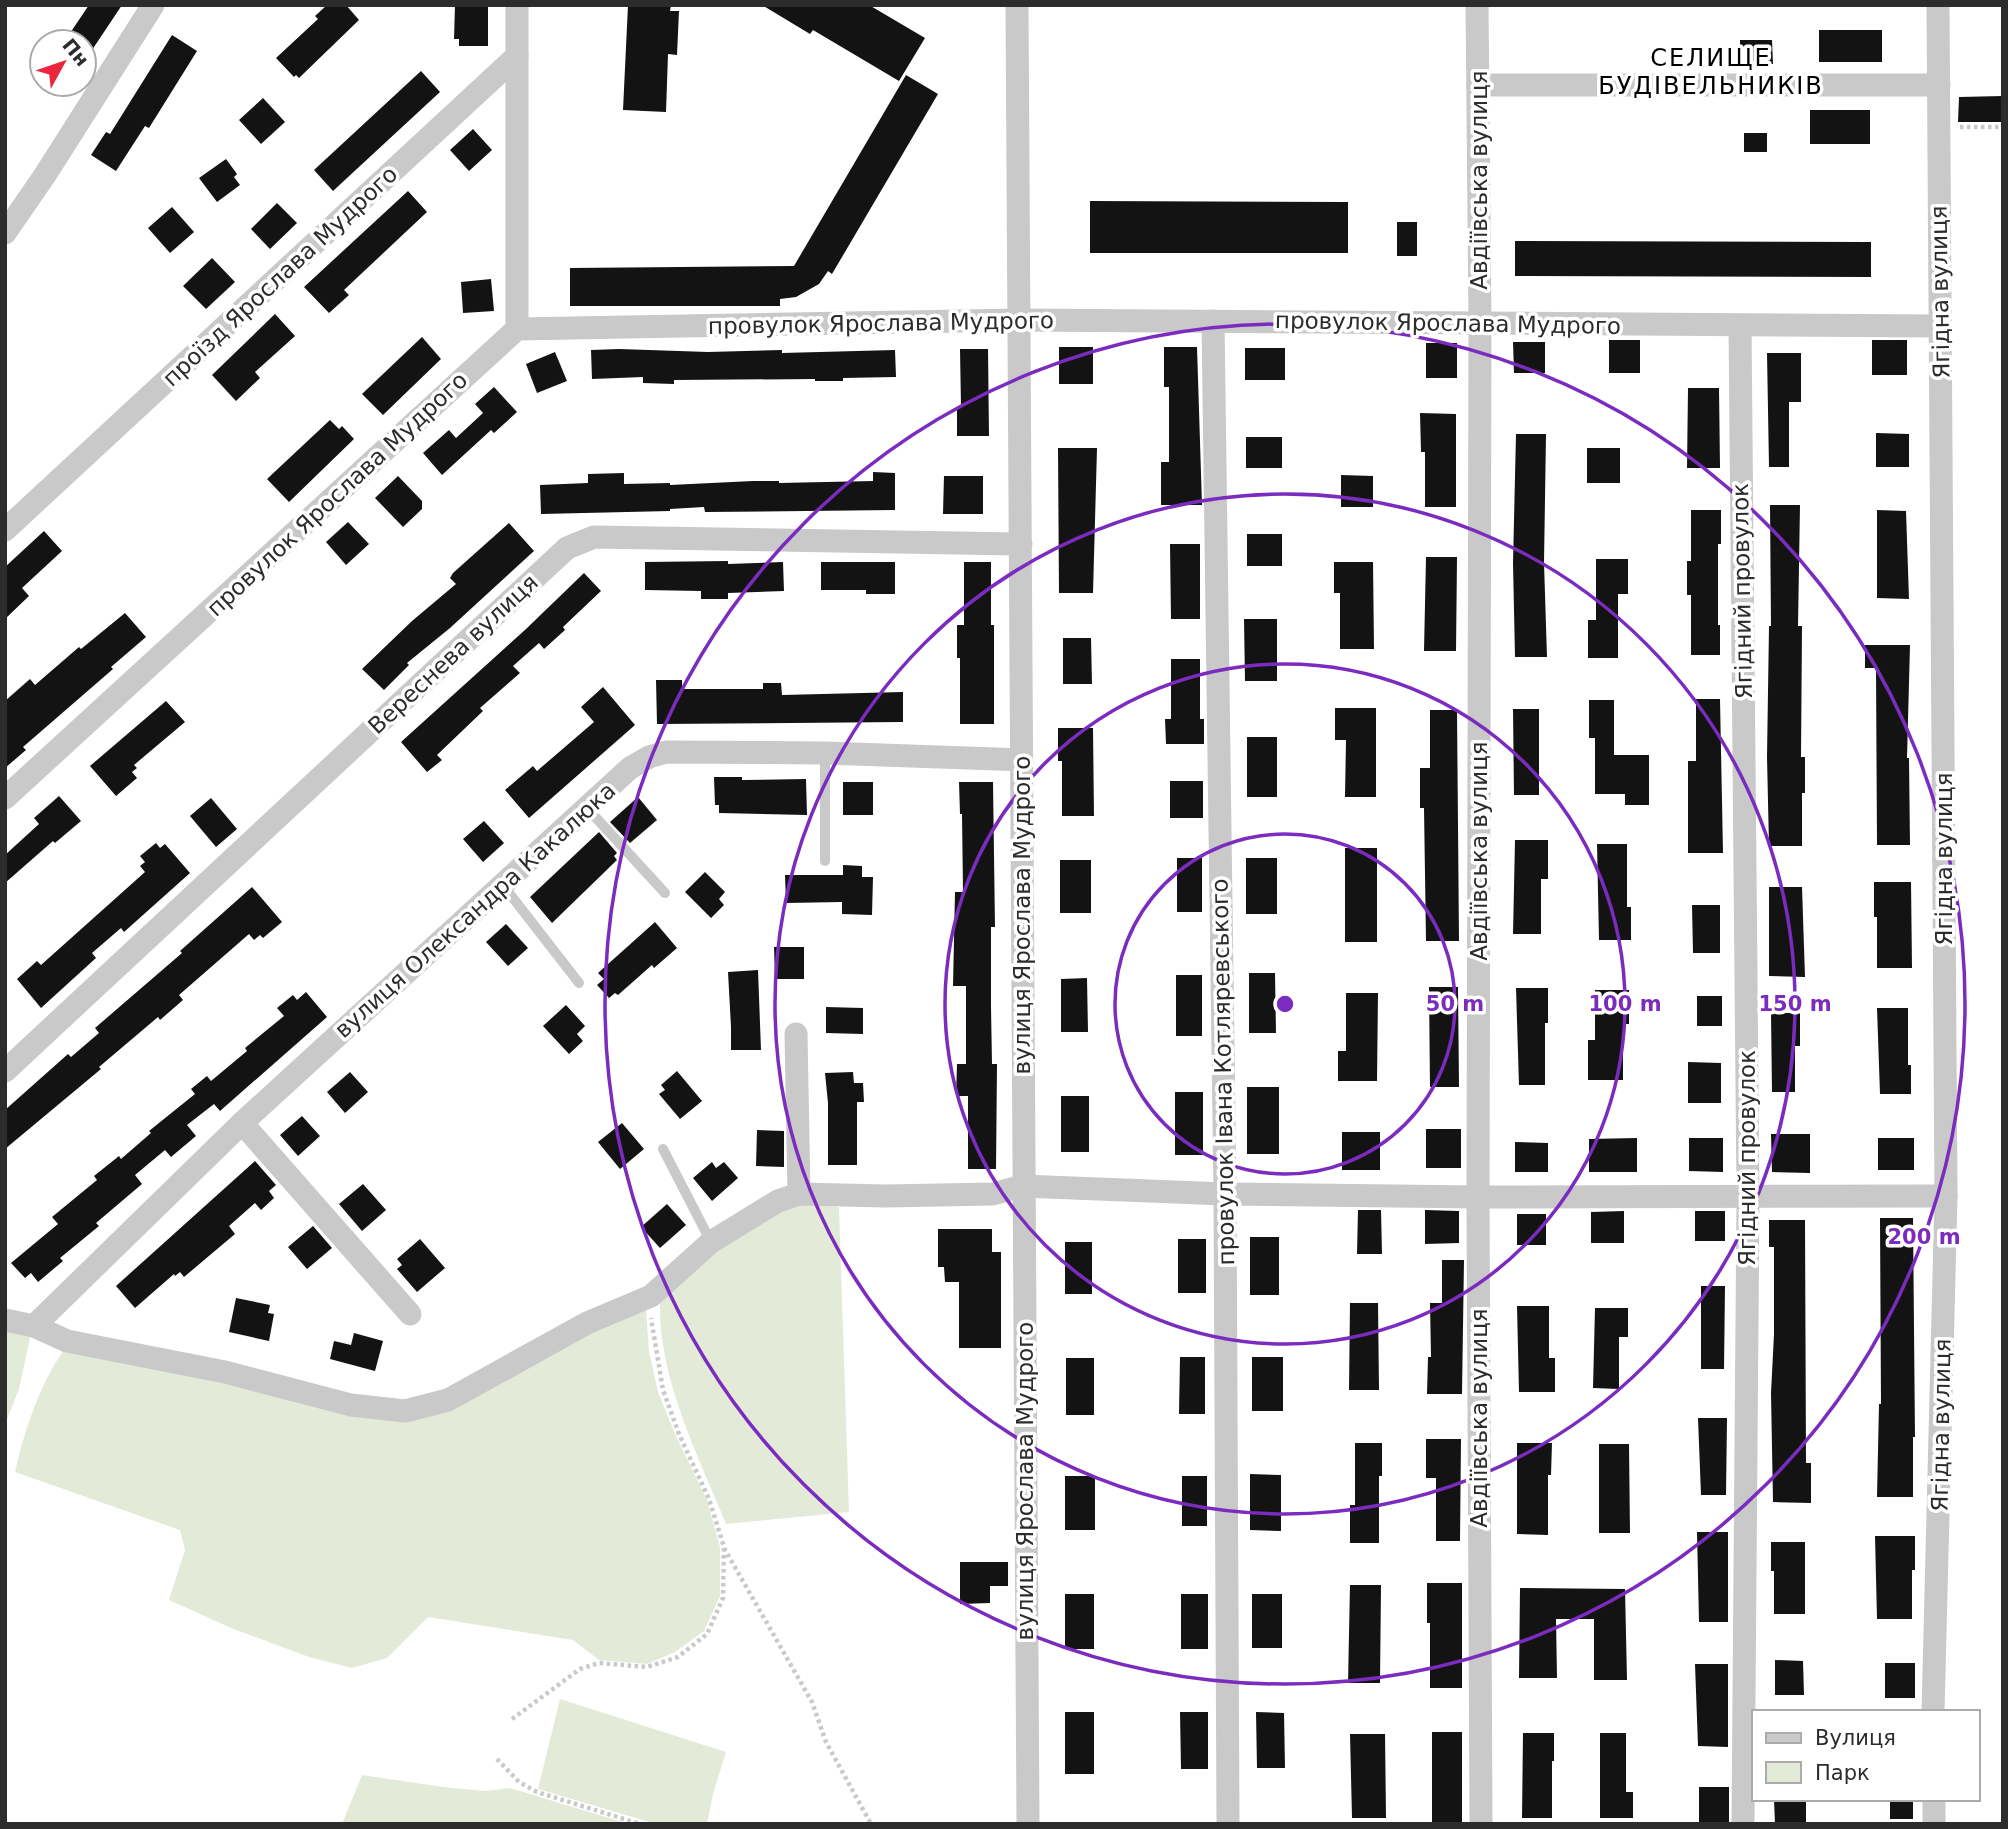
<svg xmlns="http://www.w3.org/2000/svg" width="2008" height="1829" viewBox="0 0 2008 1829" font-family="'DejaVu Sans',sans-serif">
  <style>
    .green { fill: #e3ebd8 }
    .building { fill: #131313 }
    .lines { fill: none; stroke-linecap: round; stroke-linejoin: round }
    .path { stroke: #c9c9c9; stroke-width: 4.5; stroke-dasharray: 3.5 3.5; stroke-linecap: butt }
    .service { stroke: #c9c9c9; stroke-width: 10 }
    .minor { stroke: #c9c9c9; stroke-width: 23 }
    .ring { fill: none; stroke: #7b2cbf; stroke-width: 3.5 }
    .labels { text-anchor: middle; stroke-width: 7; stroke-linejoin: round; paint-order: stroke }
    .street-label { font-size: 23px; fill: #2c2c2c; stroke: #fff }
    .neighbourhood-label { font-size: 24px; letter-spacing: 2px; fill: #000; stroke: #fff }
    .centre { fill: #7b2cbf; stroke: #fff; stroke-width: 3.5 }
    .ring-label { font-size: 21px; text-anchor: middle; font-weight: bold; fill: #7b2cbf; stroke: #fff; stroke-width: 7; stroke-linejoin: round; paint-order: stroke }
  </style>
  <rect width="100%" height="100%" fill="#fff"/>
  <!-- green -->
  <g class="green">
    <path d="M795 1204 839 1207 849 1512 726 1524C697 1453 657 1376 660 1298L712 1250Z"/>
    <path d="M646 1309 649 1351 658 1392 676 1436 707 1500 720 1547V1596L704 1631 675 1652 647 1664 599 1660 573 1640 428 1617 387 1658 352 1668 309 1657 231 1628 169 1600 185 1550 180 1530 15 1472C24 1431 41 1380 66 1347L387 1417 590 1330Z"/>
    <path d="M5 1327 31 1333 19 1389 5 1424Z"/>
    <path d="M560 1699 726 1752 713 1794 707 1824H656L538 1789Z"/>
    <path d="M362 1775 443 1787 485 1791 510 1788 629 1824H342Z"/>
  </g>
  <!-- building -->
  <g class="building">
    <path d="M89 5H122L84 62V42H64Z"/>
    <path d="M327 5H346L359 20 299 78 296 75 294 77 276 58 318 19 315 16Z"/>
    <path d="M455 5H488V46H459V39H454Z"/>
    <path d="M628 5H671L670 11H679L677 55 668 54 666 112 623 110Z"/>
    <path d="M762 5H869L925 38 899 81 813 30 810 34Z"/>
    <rect x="1819" y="30" width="63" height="32"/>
    <path d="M172 35 197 51 149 128 145 126 116 171 91 155 106 132 110 134Z"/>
    <path d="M1740 40H1772L1773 64H1740Z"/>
    <path d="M421 71 440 92 333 191 314 170Z"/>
    <path d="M906 75 938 94 832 274 828 271 819 284 796 297 780 299V306H570V268L794 266Z"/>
    <path d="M2003 96V122H1958L1959 97Z"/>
    <path d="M263 98 285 122 261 144 239 120Z"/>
    <rect x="1810" y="110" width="60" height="34"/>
    <path d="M473 129 492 150 469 171 450 150Z"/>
    <rect x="1744" y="133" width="23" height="19"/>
    <path d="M226 159 237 174 234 177 240 185 217 202 199 178Z"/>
    <path d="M408 191 427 212 344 290 349 295 329 313 304 287Z"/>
    <path d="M1090 201 1348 202V253H1090Z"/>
    <path d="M277 203 297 223 270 249 251 229Z"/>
    <path d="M172 207 194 232 170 253 148 228Z"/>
    <rect x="1397" y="222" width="20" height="34"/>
    <path d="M1515 241 1871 242V277L1515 276Z"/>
    <path d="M212 258 235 282 206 309 183 286Z"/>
    <path d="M491 279 494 311 463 313 461 282Z"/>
    <path d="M275 314 295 336 255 372 260 378 236 401 212 375Z"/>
    <path d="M422 337 441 359 383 415 362 394Z"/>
    <rect x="1609" y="340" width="31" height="33"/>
    <rect x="1872" y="340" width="35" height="35"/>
    <path d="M1513 342H1545V373H1514Z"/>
    <rect x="1426" y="343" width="31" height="35"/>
    <rect x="1059" y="347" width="34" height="37"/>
    <path d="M1164 347H1197L1202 505H1161V462H1169V387H1164Z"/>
    <rect x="1245" y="348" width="40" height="32"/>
    <path d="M619 349 708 352 782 350V353L895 350 896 377 843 378V381H815V379L674 380V384L643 383V377L592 379 591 350Z"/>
    <path d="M960 349H988L989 436H957V407H961Z"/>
    <path d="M555 352 567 381 537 393 526 364Z"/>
    <path d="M1767 353H1801V402H1789V467H1769Z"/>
    <path d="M494 387 517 412 494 433 491 430 442 475 423 453 449 430 456 438 483 413 475 404Z"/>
    <path d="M1688 388H1719L1720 468H1687Z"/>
    <path d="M1420 413 1456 414V507H1425V452H1421Z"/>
    <path d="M330 420 339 429 342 426 354 439 289 502 267 479Z"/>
    <path d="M1876 433 1909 434V467H1876Z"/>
    <path d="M1516 434H1546L1544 563 1547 657H1515L1513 563Z"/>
    <rect x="1246" y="437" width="36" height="31"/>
    <path d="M1058 448H1097L1093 593H1059Z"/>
    <rect x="1587" y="448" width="33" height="35"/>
    <path d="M873 472 895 473V510L705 512 704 507 670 509V511L541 514 540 485 588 483V474L624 473V484L670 483V485L753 481H779V483L873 481Z"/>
    <path d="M1341 475 1373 476V507H1341Z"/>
    <path d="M398 476 422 501V509L403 527 375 498Z"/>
    <path d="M944 476H983V514H943Z"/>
    <path d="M1770 505H1800L1798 626H1802L1801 757H1805V793H1802V846H1769L1767 757 1769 626H1771Z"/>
    <path d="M1691 510H1721V544H1718V625H1720V655H1691V595H1687V561H1691Z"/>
    <path d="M1877 510 1906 511 1909 599 1877 598Z"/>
    <path d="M348 522 369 544 346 565 326 542Z"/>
    <path d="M509 523 534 551 450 628 407 663 409 665 384 690 362 669 412 621 456 584 450 578 453 573Z"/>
    <path d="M44 531 62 551 22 588 29 596 5 619V567Z"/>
    <rect x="1247" y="534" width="35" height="32"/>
    <path d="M1170 544H1200V619H1171Z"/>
    <path d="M1426 557H1457L1456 651H1424Z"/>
    <path d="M1596 559H1628V594H1618V658H1588V620H1596Z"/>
    <path d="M728 561V564L783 562 784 591 728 593V599H701V591L645 590V562Z"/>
    <path d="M821 562H895V594H866V590H821Z"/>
    <path d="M964 562H991V625H994V724H960V658H957V625H964Z"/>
    <path d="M1334 562H1373L1374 649H1340V593H1334Z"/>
    <path d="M584 573 601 591 563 627 565 630 544 649 539 643 513 666 520 673 480 708 483 711 437 755 442 760 427 772 401 742 526 629Z"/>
    <path d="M125 613 146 637 111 667 113 669 23 747 26 750 5 768V701L30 679 35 685 79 647 81 649Z"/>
    <path d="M1244 619H1277V681H1245Z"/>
    <path d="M1063 638H1091L1092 684H1063Z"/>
    <path d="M1865 645H1910L1907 758H1909L1910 845H1877L1876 668H1865Z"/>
    <path d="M1171 659H1200V719H1204V744H1166L1165 719H1171Z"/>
    <path d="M656 680H682V689H763V683H781L782 695 903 692V722L657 724Z"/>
    <path d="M603 687 635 725 529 818 505 790 533 766 537 771 594 722 581 707Z"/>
    <path d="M1696 699H1720L1723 853H1688V761H1696Z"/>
    <path d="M1589 700H1614V755H1649V805H1625V794H1595V738H1589Z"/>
    <path d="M166 701 185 722 134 765 137 768 132 772 137 778 116 796 90 766Z"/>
    <path d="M1335 708H1376V797H1345L1346 740H1335Z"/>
    <path d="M1513 709H1539V795H1514Z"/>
    <path d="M1430 710H1457L1459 941H1426L1424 808H1420V768H1430Z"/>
    <path d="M1058 728H1093L1094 816H1062V761H1058Z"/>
    <rect x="1247" y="737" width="30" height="60"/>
    <path d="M714 777H742V780L806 779 807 815 719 813V805H715Z"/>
    <rect x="1170" y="781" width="33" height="37"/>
    <rect x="843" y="782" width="30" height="33"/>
    <path d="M959 782H993L995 927H991V1007L992 1064H997L996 1169H968V1096H956L957 1064H966V986H953L955 892H963L962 814H960Z"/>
    <path d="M59 796 81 821 55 843 53 841 5 883V855L39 824 34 818Z"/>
    <path d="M638 797 657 820 630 843 610 822Z"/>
    <path d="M211 798 237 829 216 847 190 816Z"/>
    <path d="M484 821 504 843 483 862 463 839Z"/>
    <path d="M599 832 617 853 614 856 617 860 552 923 530 897Z"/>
    <path d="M1515 840H1548V879H1541V934H1513Z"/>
    <path d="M156 843 160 848 165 844 190 873 124 932 121 928 92 953 96 958 41 1008 17 979 37 961 41 965 145 872 140 866 145 862 140 856Z"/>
    <path d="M1597 844H1627V907H1631V940H1599Z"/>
    <rect x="1345" y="848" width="32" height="94"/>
    <rect x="1177" y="858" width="25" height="54"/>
    <rect x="1246" y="858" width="31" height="56"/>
    <rect x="1060" y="860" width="31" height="53"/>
    <path d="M843 865 862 866V877H873L872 915 842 914V902L786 903 785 875H843Z"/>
    <path d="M705 872 725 892 719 899 724 905 711 918 685 892Z"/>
    <path d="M1874 882H1911L1912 968H1877V917H1874Z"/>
    <path d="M252 887 282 922 263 938 260 935 254 940 249 934 179 995 183 1000 160 1020 158 1017 99 1067 101 1069 5 1149V1110L68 1054 71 1057 99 1033 95 1028 182 953 180 951Z"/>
    <path d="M1769 887H1802L1805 977 1769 976Z"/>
    <path d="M1692 905H1720V953H1693Z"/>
    <path d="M655 922 677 948 654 968 652 965 618 995 615 993 609 998 597 985 604 979 598 973Z"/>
    <path d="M506 924 528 948 508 966 486 942Z"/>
    <path d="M774 947H804V979H775Z"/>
    <path d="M758 970 761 1050H731V1027L728 972Z"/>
    <path d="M1249 973H1275L1276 1033H1249Z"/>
    <rect x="1176" y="975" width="26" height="61"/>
    <path d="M1087 978 1088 1032H1061V979Z"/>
    <path d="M1429 987H1458L1459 1087H1430Z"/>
    <path d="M1516 988H1548V1023H1545V1085H1519Z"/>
    <path d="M1595 990H1629V1024H1623V1080H1588V1040H1595Z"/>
    <path d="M306 992 327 1017 220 1111 214 1104 187 1125 196 1136 171 1157 165 1150 135 1175 142 1184 96 1223 99 1226 60 1258 63 1261 38 1282 31 1273 25 1278 11 1263 58 1224 52 1217 97 1180 94 1176 119 1156 121 1159 151 1133 149 1131 195 1094 191 1089 207 1076 211 1081 247 1051 245 1048 284 1016 277 1008 293 995 297 1000Z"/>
    <path d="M1346 993H1378L1377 1081H1338V1051H1346Z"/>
    <rect x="1697" y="996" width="25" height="30"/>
    <path d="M566 1005 585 1026 577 1034 583 1041 569 1054 543 1026Z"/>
    <path d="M826 1007 863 1008V1034L826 1033Z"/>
    <path d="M1877 1008H1908V1065H1911V1094H1880Z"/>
    <path d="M1771 1013H1800V1046H1795V1092H1772Z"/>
    <path d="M1688 1062 1721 1063V1103H1688Z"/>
    <path d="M677 1071 702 1101 680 1119 659 1094 665 1090 661 1085Z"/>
    <path d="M350 1072 368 1092 345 1113 327 1092Z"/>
    <path d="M853 1072 854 1083H863L864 1102H857V1165H828V1103L825 1073Z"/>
    <rect x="1247" y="1087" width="32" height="67"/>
    <rect x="1175" y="1092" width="28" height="63"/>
    <rect x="1061" y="1096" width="28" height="56"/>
    <path d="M302 1116 320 1136 298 1156 280 1135Z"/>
    <path d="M622 1123 644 1149 620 1169 598 1142Z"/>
    <rect x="1426" y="1129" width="35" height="39"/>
    <path d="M757 1130 784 1131V1167L756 1166Z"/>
    <rect x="1342" y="1132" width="38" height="38"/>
    <path d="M1771 1134H1810V1173L1772 1172Z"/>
    <path d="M1637 1138V1172H1589V1139Z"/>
    <path d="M1689 1138H1723V1172L1689 1171Z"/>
    <rect x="1878" y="1138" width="36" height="32"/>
    <path d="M1515 1142 1548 1143V1172H1515Z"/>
    <path d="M255 1161 276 1185 269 1191 274 1198 261 1210 255 1203 229 1226 235 1234 184 1277 180 1272 175 1276 174 1274 135 1308 116 1286Z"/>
    <path d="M712 1162 716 1168 724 1162 738 1178 712 1201 693 1178Z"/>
    <path d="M363 1184 386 1210 362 1231 339 1204Z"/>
    <path d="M667 1204 686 1225 660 1248 641 1227Z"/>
    <path d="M1358 1210H1381L1382 1254H1357Z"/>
    <path d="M1425 1210 1459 1211V1243L1425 1244Z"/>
    <path d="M1624 1211V1243H1591V1212Z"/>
    <rect x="1695" y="1211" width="30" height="30"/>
    <rect x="1517" y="1214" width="29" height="31"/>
    <path d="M1880 1218H1913L1915 1437H1913V1497H1877L1879 1404H1881Z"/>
    <path d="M1769 1220H1805L1806 1463H1811V1503L1773 1502 1771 1393 1774 1334V1247H1769Z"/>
    <path d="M313 1226 332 1248 307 1269 288 1247Z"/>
    <path d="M938 1229H992V1252H1001V1348H959V1282H945L944 1267H938Z"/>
    <rect x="1250" y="1237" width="29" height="58"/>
    <path d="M420 1239 445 1268 417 1292 397 1269 402 1265 397 1259Z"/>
    <rect x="1178" y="1239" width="28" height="54"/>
    <rect x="1065" y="1242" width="27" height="52"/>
    <path d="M1442 1260H1464L1462 1394H1427L1428 1357H1431L1430 1303H1442Z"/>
    <path d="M1701 1286H1725L1724 1369H1701Z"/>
    <path d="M236 1298 270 1305 268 1313 274 1314 269 1341 229 1332Z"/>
    <path d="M1350 1303H1378L1379 1390H1349Z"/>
    <path d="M1517 1306H1549V1358H1555V1392H1519Z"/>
    <path d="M1595 1308H1628V1337H1619V1389L1593 1388Z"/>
    <path d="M354 1333 383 1341 375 1371 330 1359 334 1341 351 1345Z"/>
    <path d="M1180 1357H1205V1414H1179Z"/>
    <rect x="1252" y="1357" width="31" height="54"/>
    <rect x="1066" y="1358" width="28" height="57"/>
    <path d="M1698 1418H1727L1726 1495H1701Z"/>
    <path d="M1426 1439H1461L1460 1541H1436V1478H1426Z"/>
    <path d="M1355 1443H1382V1476H1379V1543H1350V1505H1355Z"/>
    <path d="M1517 1443H1552L1551 1475H1548V1535L1517 1534Z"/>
    <path d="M1599 1444H1629L1630 1533H1599Z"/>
    <path d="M1250 1474 1281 1475V1531L1250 1530Z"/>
    <rect x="1065" y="1476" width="30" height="54"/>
    <rect x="1182" y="1476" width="25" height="50"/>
    <path d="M1697 1532H1728V1622H1699Z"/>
    <path d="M1875 1536H1915V1570H1912V1619H1877Z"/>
    <path d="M1771 1542H1805V1614H1774V1571H1771Z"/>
    <path d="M960 1562H1008V1586H990V1603L960 1604Z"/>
    <path d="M1427 1583H1462V1688H1430V1623H1427Z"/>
    <path d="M1350 1585H1381L1380 1683H1348Z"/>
    <path d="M1520 1588 1625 1589 1627 1680H1594V1619H1556L1557 1678H1519Z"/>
    <rect x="1065" y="1594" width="29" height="55"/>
    <rect x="1181" y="1594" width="27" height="55"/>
    <rect x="1252" y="1594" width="30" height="54"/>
    <path d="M1775 1660 1803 1661 1804 1695H1775Z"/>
    <rect x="1885" y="1663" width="30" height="35"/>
    <path d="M1695 1664H1728V1747L1698 1746Z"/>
    <rect x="1065" y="1712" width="29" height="62"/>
    <path d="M1180 1712H1208V1769H1181Z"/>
    <path d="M1256 1712 1284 1713 1285 1768H1257Z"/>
    <rect x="1432" y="1732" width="30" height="90"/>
    <path d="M1523 1733H1554V1761H1552V1818H1522Z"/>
    <path d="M1600 1733H1626V1792H1633V1818H1600Z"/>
    <path d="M1350 1734H1385L1386 1818H1352Z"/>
    <rect x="1699" y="1787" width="30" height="35"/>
    <path d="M1774 1799H1806V1824H1775Z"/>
    <rect x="1890" y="1799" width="23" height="20"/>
  </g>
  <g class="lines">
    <!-- path -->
    <g class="path">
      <path d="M1960 127H2003"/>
      <path d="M724 1548 812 1702 826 1742 871 1824"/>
      <path d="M512 1719 580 1669 599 1663 647 1667 678 1657 707 1634 723 1598 724 1547 709 1499 679 1434 663 1390 651 1318"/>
      <path d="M497 1759 519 1782 537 1792 640 1824"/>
    </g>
    <!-- service -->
    <g class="service">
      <path d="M825 753V861"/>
      <path d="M587 808 665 893"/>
      <path d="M502 884 579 983"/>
      <path d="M663 1149 711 1242"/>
    </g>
    <!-- minor -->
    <g class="minor">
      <path d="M1017 5 1028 1824"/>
      <path d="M1477 5 1480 323 1478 1197 1481 1824"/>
      <path d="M517 56V329"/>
      <path d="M1478 85H1939"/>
      <path d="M5 233 45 175 153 5"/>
      <path d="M1213 321 1225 1194 1228 1824"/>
      <path d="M1740 325 1748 1196 1743 1824"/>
      <path d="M5 530 517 56V5"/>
      <path d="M5 798 517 329 1020 320 1940 326"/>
      <path d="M796 1034 799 1194"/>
      <path d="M5 1071 567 548 594 537 1021 544"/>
      <path d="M242 1123 410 1314"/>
      <path d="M5 1320 34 1326 67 1341 225 1372 351 1405 405 1411 448 1400 587 1323 651 1296 711 1242 778 1201 799 1194 885 1196 993 1194 1022 1186 1225 1194 1478 1197 1946 1196"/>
      <path d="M34 1326 242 1123 630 768 649 757 666 752 825 753 1022 760"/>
      <path d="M1933 1712 1946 1196 1938 5"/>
      <path d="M1934 1799V1824"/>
    </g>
  </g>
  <!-- distance rings -->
  <g class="ring">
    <circle cx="1285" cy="1004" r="170"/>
    <circle cx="1285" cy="1004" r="340"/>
    <circle cx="1285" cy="1004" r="510"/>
    <circle cx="1285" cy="1004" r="680"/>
  </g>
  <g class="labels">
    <!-- street labels -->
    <g class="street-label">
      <text transform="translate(1479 180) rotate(-90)" y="8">Авдіївська вулиця</text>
      <text transform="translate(280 276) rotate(-43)" y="8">проїзд Ярослава Мудрого</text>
      <text transform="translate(1940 292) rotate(-91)" y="8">Ягідна вулиця</text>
      <text transform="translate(881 323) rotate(-1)" y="8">провулок Ярослава Мудрого</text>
      <text transform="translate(1448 323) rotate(1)" y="8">провулок Ярослава Мудрого</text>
      <text transform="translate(337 494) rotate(-43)" y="8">провулок Ярослава Мудрого</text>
      <text transform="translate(1742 591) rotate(-91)" y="8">Ягідний провулок</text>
      <text transform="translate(453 654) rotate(-43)" y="8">Вереснева вулиця</text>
      <text transform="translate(1479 851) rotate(-90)" y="8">Авдіївська вулиця</text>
      <text transform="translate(1944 859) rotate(-90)" y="8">Ягідна вулиця</text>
      <text transform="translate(475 910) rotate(-42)" y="8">вулиця Олександра Какалюка</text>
      <text transform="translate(1022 915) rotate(-90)" y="8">вулиця Ярослава Мудрого</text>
      <text transform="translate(1223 1072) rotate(-91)" y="8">провулок Івана Котляревського</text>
      <text transform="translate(1747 1158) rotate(-90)" y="8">Ягідний провулок</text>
      <text transform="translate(1479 1418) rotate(-90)" y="8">Авдіївська вулиця</text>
      <text transform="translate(1941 1425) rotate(-89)" y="8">Ягідна вулиця</text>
      <text transform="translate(1025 1481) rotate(-90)" y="8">вулиця Ярослава Мудрого</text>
    </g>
    <!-- neighbourhood labels -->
    <g class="neighbourhood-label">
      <text x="1711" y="66">СЕЛИЩЕ<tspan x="1711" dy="28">БУДІВЕЛЬНИКІВ</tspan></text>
    </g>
  </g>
  <circle cx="1285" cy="1004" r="10" class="centre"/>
  <g class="ring-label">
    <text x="1455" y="1011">50 m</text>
    <text x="1625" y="1011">100 m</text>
    <text x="1795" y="1011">150 m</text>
    <text x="1924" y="1244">200 m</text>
  </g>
  <!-- border -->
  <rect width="2008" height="1829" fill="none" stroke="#2c2c2c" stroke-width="14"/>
  <!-- legend -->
  <rect x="1752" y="1710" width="228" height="91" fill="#ffffff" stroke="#ababab" stroke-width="2"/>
  <rect x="1766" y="1733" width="35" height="10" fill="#c9c9c9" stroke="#ababab" stroke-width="2"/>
  <text x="1815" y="1745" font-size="21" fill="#2c2c2c">Вулиця</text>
  <rect x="1766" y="1762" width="35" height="21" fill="#e3ebd8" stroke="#ababab" stroke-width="2"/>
  <text x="1815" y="1780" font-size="21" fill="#2c2c2c">Парк</text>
  <!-- north arrow -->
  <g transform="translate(63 63) rotate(50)"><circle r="33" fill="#ffffff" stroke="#ababab" stroke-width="2"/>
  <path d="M0-5L12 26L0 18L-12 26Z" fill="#eb253b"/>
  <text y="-10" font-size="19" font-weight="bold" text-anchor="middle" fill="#2c2c2c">Пн</text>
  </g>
</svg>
